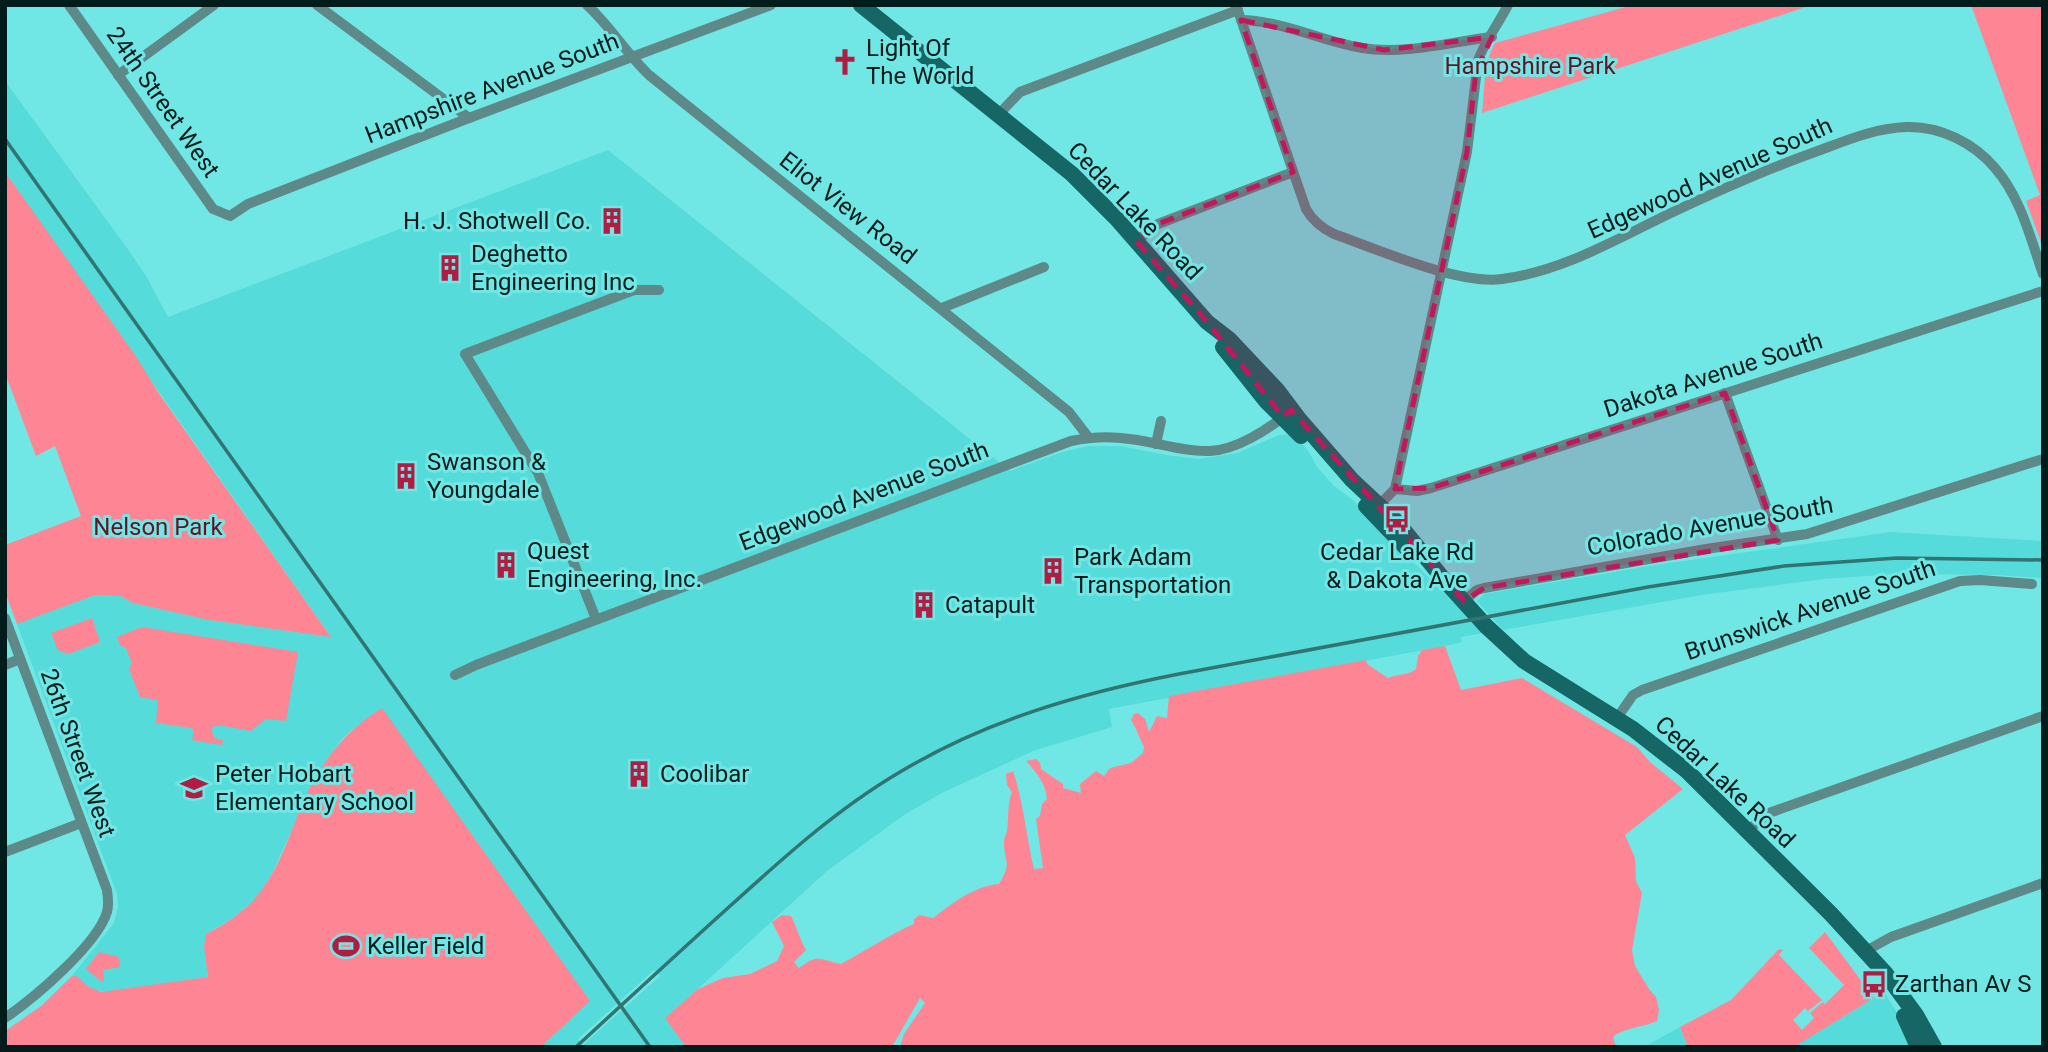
<svg xmlns="http://www.w3.org/2000/svg" width="2048" height="1052" viewBox="0 0 2048 1052" font-family="Roboto,sans-serif">
  <style>
    .built { fill: #55dbd9; fill-rule: evenodd }
    .green { fill: #fe8593 }
    .lines { fill: none; stroke-linecap: round; stroke-linejoin: round }
    .street { stroke: #5d8988; stroke-width: 10 }
    .secondary { stroke: #166665; stroke-width: 16 }
    .rail { stroke: #327472; stroke-width: 3.5 }
    .marked { fill: #c2185b; fill-opacity: 0.2; stroke: #c2185b; stroke-width: 5; stroke-dasharray: 14 9; stroke-linejoin: round }
    .labels { text-anchor: middle; stroke-width: 6; stroke-linejoin: round; paint-order: stroke }
    .poi-label { font-size: 24px; fill: #021c1b; stroke: #71e7e5; text-anchor: start }
    .park-label { font-size: 24px; fill: #641224; stroke: #71e7e5 }
    .street-label { font-size: 24px; fill: #021c1b; stroke: #71e7e5 }
  </style>
  <rect width="100%" height="100%" fill="#71e7e5"/>
  <!-- built -->
  <g class="built">
    <path d="M5 81 127 248 146 276 168 317 608 150 1010 471 1059 453 1088 446H1121L1166 455 1199 459 1237 453 1279 435 1292 434 1297 437 1309 452 1317 467 1334 486 1353 500 1483 633 1461 637 1462 642 1445 646 1109 709 1112 727 1033 751 942 793 904 815 827 871 666 1018 686 1047H541L590 1001 510 890 353 729 341 740 316 777 268 882 255 899 236 916 206 934 204 947 208 977 108 992 96 991 72 976 114 923 118 907 117 894 17 624 95 595 121 596 133 603 209 620 331 637 5 172ZM654 970 660 976 583 1045 578 1039Z"/>
    <path d="M1891 532 2043 541V578L1997 575 1894 574 1824 579 1702 595 1503 630 1477 601 1484 594 1655 565Z"/>
    <path d="M1884 992 1900 1017 1915 1047H1794Z"/>
    <path d="M1680 1027 1688 1047H1644Z"/>
  </g>
  <!-- green -->
  <g class="green">
    <path d="M1633 5H1812L1482 113C1485 89 1483 65 1495 43Z"/>
    <path d="M1971 5H2043V248L2026 201 2040 195Z"/>
    <path d="M5 172 135 355 160 395 331 637 209 620 133 603 121 596 95 595 17 624 5 592V545L81 516 55 446 36 456 5 373Z"/>
    <path d="M92 618 100 642 68 654 58 650 51 633Z"/>
    <path d="M142 627 298 652 286 721 266 719 251 731 219 725 211 728 214 738 223 740 222 745 192 740 194 731 191 728 156 723 158 700 140 697 129 669 132 663 126 648 120 645 117 637Z"/>
    <path d="M1445 646 1461 690 1522 678 1637 747 1650 762 1683 789 1625 835 1635 858 1636 881 1642 893 1632 950 1635 966 1649 989 1656 997 1659 1010 1657 1021C1644 1027 1623 1028 1613 1037L1616 1047H900L904 1034 925 1003 920 998 892 1047H686L665 1018 698 989 723 978 750 974 777 961 784 946 772 922 782 915 791 916C797 927 799 938 806 950L794 962 799 968C819 953 819 960 841 964 865 951 889 935 914 924V919L920 915 933 918C953 903 974 886 999 884 1013 861 1004 863 1004 842 1004 838 1006 834 1007 831 1009 817 1007 805 1012 792L1007 785 1006 774 1013 771C1024 804 1026 836 1034 869L1043 868 1036 819 1040 816 1042 804 1047 799C1046 783 1035 771 1026 761L1036 759 1040 763 1041 769 1063 784V788L1081 793 1080 784 1096 771 1104 776 1110 768 1131 763 1143 753 1144 746C1141 743 1136 727 1131 720L1134 714 1138 713 1145 719 1149 732 1157 716 1167 718 1169 696 1366 660 1367 664 1388 678C1397 674 1409 675 1416 669L1418 656 1422 650Z"/>
    <path d="M382 708 590 1001 541 1047H5V1031L41 1006 72 976H76L89 987 101 992 208 977 204 947 206 934C224 925 244 912 257 896 280 868 290 833 304 800 321 762 346 730 382 708Z"/>
    <path d="M1825 932 1874 998 1794 1047H1688L1680 1027 1731 1000 1779 949 1783 950 1779 955 1822 1000 1808 1011 1805 1008 1793 1020 1802 1030 1814 1018 1810 1013 1823 1002 1825 1004 1844 985 1809 948Z"/>
    <path d="M99 952 119 957 120 967 103 970 104 981H101L86 969Z"/>
  </g>
  <g class="lines">
    <!-- street -->
    <g class="street">
      <path d="M69 5 213 209 230 216 248 204 469 118 771 5"/>
      <path d="M317 5 469 118"/>
      <path d="M587 5C610 26 626 53 649 75L1069 412 1089 438"/>
      <path d="M1236 5 1306 209C1313 221 1321 228 1334 234 1377 249 1458 285 1502 279 1564 271 1618 238 1673 212 1720 190 1767 169 1815 152 1845 141 1874 128 1907 127 1940 126 1974 143 1995 168 2021 198 2030 237 2043 274"/>
      <path d="M1241 20C1284 21 1321 41 1362 48 1404 55 1450 42 1492 37"/>
      <path d="M118 75 214 5"/>
      <path d="M999 114 1020 92 1238 10"/>
      <path d="M1136 241 1158 224 1293 172"/>
      <path d="M942 308 1044 267"/>
      <path d="M1725 393 1778 540"/>
      <path d="M1156 444 1161 421"/>
      <path d="M1395 489 1417 491 1431 488 2043 291"/>
      <path d="M1376 508 1395 489 1467 152 1478 61C1483 44 1499 23 1508 5"/>
      <path d="M1464 601 1477 590 1484 588 1706 549 1807 534 2043 459"/>
      <path d="M5 618 107 890C108 897 109 905 107 912 97 945 34 998 5 1018"/>
      <path d="M596 619 538 473 465 354 634 290H659"/>
      <path d="M5 665 20 659"/>
      <path d="M455 675 476 665 1071 441C1090 437 1110 436 1130 439 1157 442 1182 452 1210 451 1236 450 1267 430 1287 414"/>
      <path d="M1617 718 1633 695 1642 690 1960 581 1980 580 2032 584"/>
      <path d="M1747 831 1769 813 2043 716"/>
      <path d="M5 852 81 823"/>
      <path d="M1864 952 1891 937 2043 883"/>
    </g>
    <!-- secondary -->
    <g class="secondary">
      <path d="M861 5 1072 174 1116 218 1207 322 1229 339 1278 391 1299 419 1352 480 1398 523 1445 581 1486 626 1524 661 1633 729 1687 771 1831 914 1886 974 1916 1015 1934 1047"/>
      <path d="M1223 347 1266 401 1301 436"/>
      <path d="M1366 506 1411 553"/>
      <path d="M1904 1016 1918 1047"/>
    </g>
    <!-- rail -->
    <g class="rail">
      <path d="M5 139 650 1047"/>
      <path d="M576 1047C627 1000 678 953 729 907 783 858 837 809 900 772 987 720 1081 693 1179 674L1648 587 1784 566 1897 558 2043 560"/>
    </g>
  </g>
  <!-- marked area -->
  <path class="marked" d="M1241 20 1384 50 1492 37 1476 71 1467 152 1395 489 1431 488 1725 393 1778 540 1484 588 1464 601 1291 410 1283 417 1207 322 1136 241 1158 224 1293 172Z"/>
  <!-- icons -->
  <defs>
    <symbol id="church-bare" viewBox="-9 -9 18 18"><path d="M-1.2-6h2.4v3.5h3.3v2.4h-3.3V6h-2.4V-.1h-3.3v-2.4h3.3Z" fill="#b01c42" stroke="#71e7e5" stroke-width="2.5" paint-order="stroke"/></symbol>
    <symbol id="building-bare" viewBox="-9 -9 18 18"><path d="M-4-6H4V6H1V3H-1V6H-4ZM-2.5-4.3h1.7v1.8h-1.7ZM.8-4.3h1.7v1.8H.8ZM-2.5-1h1.7V.8h-1.7ZM.8-1h1.7V.8H.8Z" fill="#b01c42" stroke="#71e7e5" stroke-width="2.5" paint-order="stroke"/></symbol>
    <symbol id="bus-bare" viewBox="-9 -9 18 18"><path d="M-5-6H5V4H4V6H2V4H-2V6H-4V4H-5ZM-3.5-4V0h7V-4ZM-3.5 1.2v1.5H-2V1.2ZM2 1.2v1.5H3.5V1.2Z" fill="#b01c42" stroke="#71e7e5" stroke-width="2.5" paint-order="stroke"/></symbol>
    <symbol id="school-bare" viewBox="-9 -9 18 18"><path d="M0-5L7-2L0 1L-7-2ZM-4 1L0 2.5L4 1V4Q0 6-4 4Z" fill="#b01c42" stroke="#71e7e5" stroke-width="2.5" paint-order="stroke"/></symbol>
    <symbol id="stadium-bare" viewBox="-9 -9 18 18"><path d="M0-5a6.5 5 0 1 0 0 10a6.5 5 0 1 0 0-10ZM-3.5-1.8h7v3.6h-7Z" fill="#b01c42" stroke="#71e7e5" stroke-width="2.5" paint-order="stroke"/></symbol>
  </defs>
  <g fill-rule="evenodd">
    <use href="#church-bare" x="826" y="43" width="38" height="38"/>
    <use href="#building-bare" x="593" y="202" width="38" height="38"/>
    <use href="#building-bare" x="431" y="249" width="38" height="38"/>
    <use href="#building-bare" x="387" y="457" width="38" height="38"/>
    <use href="#bus-bare" x="1378" y="500" width="38" height="38"/>
    <use href="#building-bare" x="487" y="546" width="38" height="38"/>
    <use href="#building-bare" x="1034" y="552" width="38" height="38"/>
    <use href="#building-bare" x="905" y="586" width="38" height="38"/>
    <use href="#building-bare" x="620" y="755" width="38" height="38"/>
    <use href="#school-bare" x="175" y="769" width="38" height="38"/>
    <use href="#stadium-bare" x="327" y="927" width="38" height="38"/>
    <use href="#bus-bare" x="1855" y="965" width="38" height="38"/>
  </g>
  <g class="labels">
    <!-- poi labels -->
    <g class="poi-label">
      <text x="866" y="56">Light Of<tspan x="866" dy="28">The World</tspan></text>
      <text x="591" y="229" text-anchor="end">H. J. Shotwell Co.</text>
      <text x="471" y="262">Deghetto<tspan x="471" dy="28">Engineering Inc</tspan></text>
      <text x="427" y="470">Swanson &amp;<tspan x="427" dy="28">Youngdale</tspan></text>
      <text x="527" y="559">Quest<tspan x="527" dy="28">Engineering, Inc.</tspan></text>
      <text x="1397" y="560" text-anchor="middle">Cedar Lake Rd<tspan x="1397" dy="28">&amp; Dakota Ave</tspan></text>
      <text x="1074" y="565">Park Adam<tspan x="1074" dy="28">Transportation</tspan></text>
      <text x="945" y="613">Catapult</text>
      <text x="215" y="782">Peter Hobart<tspan x="215" dy="28">Elementary School</tspan></text>
      <text x="660" y="782">Coolibar</text>
      <text x="367" y="954">Keller Field</text>
      <text x="1895" y="992">Zarthan Av S</text>
    </g>
    <!-- park labels -->
    <g class="park-label">
      <text x="1530" y="74">Hampshire Park</text>
      <text x="158" y="535">Nelson Park</text>
    </g>
    <!-- street labels -->
    <g class="street-label">
      <text transform="translate(492 88) rotate(-21)" y="8">Hampshire Avenue South</text>
      <text transform="translate(163 102) rotate(55)" y="8">24th Street West</text>
      <text transform="translate(1710 178) rotate(-24)" y="8">Edgewood Avenue South</text>
      <text transform="translate(848 208) rotate(38)" y="8">Eliot View Road</text>
      <text transform="translate(1135 211) rotate(46)" y="8">Cedar Lake Road</text>
      <text transform="translate(1713 375) rotate(-18)" y="8">Dakota Avenue South</text>
      <text transform="translate(864 496) rotate(-21)" y="8">Edgewood Avenue South</text>
      <text transform="translate(1710 526) rotate(-10)" y="8">Colorado Avenue South</text>
      <text transform="translate(1810 610) rotate(-19)" y="8">Brunswick Avenue South</text>
      <text transform="translate(78 753) rotate(70)" y="8">26th Street West</text>
      <text transform="translate(1725 782) rotate(43)" y="8">Cedar Lake Road</text>
    </g>
  </g>
  <!-- border -->
  <rect width="2048" height="1052" fill="none" stroke="#021c1b" stroke-width="14"/>
</svg>
